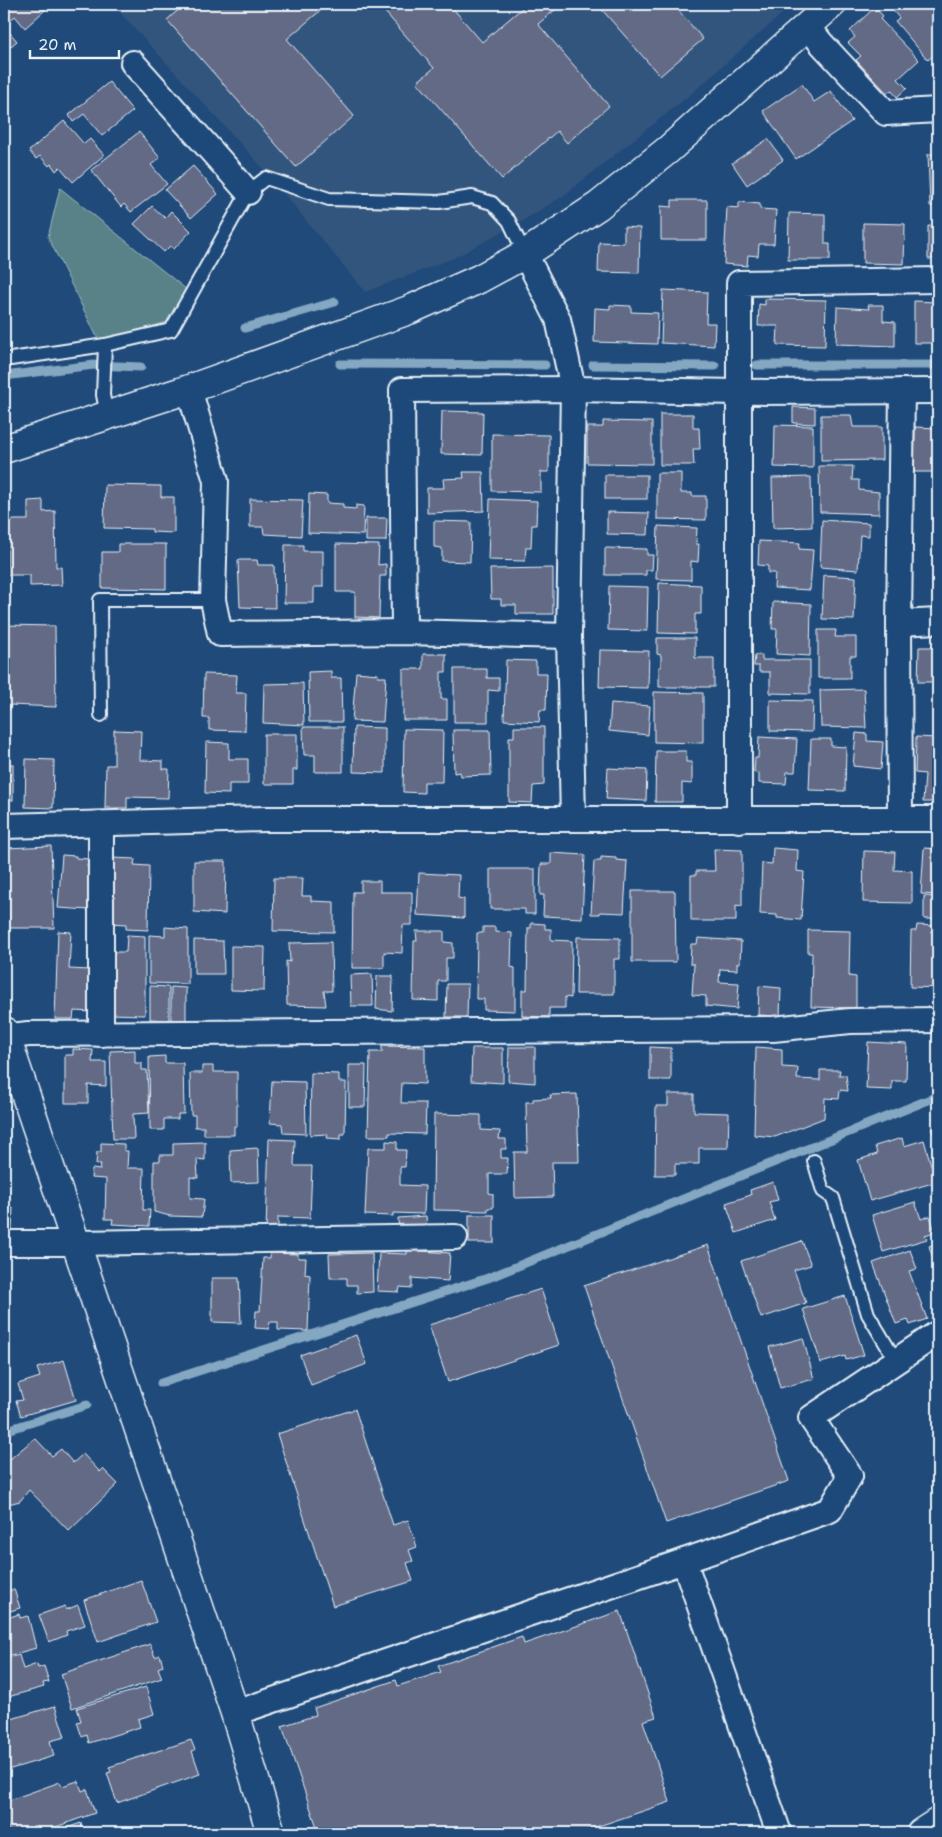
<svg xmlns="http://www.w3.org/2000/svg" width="942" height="1837" viewBox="0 0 942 1837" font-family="'Shantell Sans',sans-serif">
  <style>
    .built { fill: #33547e }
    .green { fill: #598288; stroke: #a0bac0 }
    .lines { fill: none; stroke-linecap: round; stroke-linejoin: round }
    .stream { stroke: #84a7c2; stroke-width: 9 }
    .building { fill: #636b86; stroke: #e8f1f8 }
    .service-casing { stroke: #e8f1f8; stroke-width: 16 }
    .minor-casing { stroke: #e8f1f8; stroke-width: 28 }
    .tertiary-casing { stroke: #e8f1f8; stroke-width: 31 }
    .service { stroke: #1f4a7a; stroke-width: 12 }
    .minor { stroke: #1f4a7a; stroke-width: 24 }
    .tertiary { stroke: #1f4a7a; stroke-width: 28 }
  </style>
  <rect width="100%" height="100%" fill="#1f4a7a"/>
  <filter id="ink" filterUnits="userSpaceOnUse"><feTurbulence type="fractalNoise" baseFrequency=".02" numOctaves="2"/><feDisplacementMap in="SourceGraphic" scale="10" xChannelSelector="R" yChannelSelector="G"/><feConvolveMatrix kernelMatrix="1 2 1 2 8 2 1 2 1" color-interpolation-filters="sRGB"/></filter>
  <g filter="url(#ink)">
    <!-- built -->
    <path class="built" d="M112 4H793L690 95 563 196 524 220 454 258 365 292 261 166Z"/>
    <!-- green -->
    <path class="green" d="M60 188 187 290 171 321 99 341 48 237Z"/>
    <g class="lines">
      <!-- stream -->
      <g class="stream">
        <path d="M245 328 335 302"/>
        <path d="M340 364 545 365"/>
        <path d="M593 365 715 366"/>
        <path d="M757 365H938"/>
        <path d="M4 376 94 365 141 367"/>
        <path d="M161 1383 488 1278 938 1096"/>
        <path d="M4 1431 87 1405"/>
      </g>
    </g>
    <!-- building -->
    <g class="building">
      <path d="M4 4H45L41 7 45 10 25 28 15 16 4 26 17 41 4 52Z"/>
      <path d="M185 4H210L212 6 215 4H328L287 39 354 116 296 167 167 20Z"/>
      <path d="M378 4H449L482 42 527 4H562L538 24 609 106 567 143 557 131 502 179 417 82 434 68Z"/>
      <path d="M597 4H673L703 39 660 76Z"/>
      <path d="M896 4H938V51L928 60 895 21 899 18 891 8Z"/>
      <path d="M875 7 883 16 880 19 919 60 898 79 907 88 897 97 891 90 887 93 856 60 861 56 848 43 855 37 850 31Z"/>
      <path d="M109 82 133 111 102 136 84 114 73 122 69 115Z"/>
      <path d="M802 84 814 102 831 91 852 121 796 159 763 111Z"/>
      <path d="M64 121 84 144 90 139 104 155 73 182 60 167 56 171 51 164 49 166 40 156 36 159 29 151Z"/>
      <path d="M139 132 160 158 151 165 167 184 131 212 124 204 121 207 91 170Z"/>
      <path d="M768 139 783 160 747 185 732 163Z"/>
      <path d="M928 154H938V206H930Z"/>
      <path d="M193 166 218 194 191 218 165 190Z"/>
      <path d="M672 200H707V240H661V206L672 207Z"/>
      <path d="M739 202 760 204V209L776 210 774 244H759L758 256 748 255 747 266 724 264 727 207 739 208Z"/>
      <path d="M152 206 165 218 171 211 191 231 174 249 170 246 164 252 134 224Z"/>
      <path d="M789 213 825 214V244H830V260H788Z"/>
      <path d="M863 223 905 224 904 264 863 263Z"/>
      <path d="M928 226 938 227V259H928Z"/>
      <path d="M624 227 640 228 639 273 598 272 599 242 624 243Z"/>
      <path d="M663 290 707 292 706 323H715L714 346 661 343Z"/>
      <path d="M765 299 826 300 825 346 777 345 778 326H758L759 304 765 305Z"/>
      <path d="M914 301 935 302V307H938V343H914Z"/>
      <path d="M610 305 631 306V312L658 313 657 344 594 342 595 308 610 309Z"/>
      <path d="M868 305H883V321L895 322V346L836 344 837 307 869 309Z"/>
      <path d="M793 407 815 408V424L793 423Z"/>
      <path d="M442 411 483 412 482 455 441 454Z"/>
      <path d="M660 414H693V428H699L700 449H693L694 465H660Z"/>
      <path d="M821 415H851L853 427H882V460L821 461Z"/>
      <path d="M603 421 652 422V464L587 463V427H603Z"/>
      <path d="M775 425 813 426V468L774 467Z"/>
      <path d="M915 427 938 428V472H914Z"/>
      <path d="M492 434 549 435V472H541V492L492 491Z"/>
      <path d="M819 466H853L852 480H859V490L879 492V514L820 512Z"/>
      <path d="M463 472H483L484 511 427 513V488H444L443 479 464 478Z"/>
      <path d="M657 473H681V493H692V496H706V520L657 519Z"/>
      <rect x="605" y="475" width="42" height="24"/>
      <path d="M811 477 812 527 773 528 772 478Z"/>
      <path d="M105 485 161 486V497H174V533L152 532V529L104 528Z"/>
      <path d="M309 494 327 495V503L343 504V508L356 509V505L364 506 363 535 308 533Z"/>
      <path d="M250 499 303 500 301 536 264 534 263 527H250Z"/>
      <path d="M490 499 537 501 536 525H532L531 547H526L525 561 488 560Z"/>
      <path d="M43 500V512L55 511 56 567H61L62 585 30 586V575H7V520H28V501Z"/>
      <path d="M607 512 649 513 648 535 607 534Z"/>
      <path d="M366 518H387L386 541H366Z"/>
      <path d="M822 520 869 523V536L860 535 858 570 820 567Z"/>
      <path d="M434 521 471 522 470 562 442 561V548L434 547Z"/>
      <path d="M658 526 697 528 696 544H699L698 562 691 561V580L656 579Z"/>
      <path d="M759 541 800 543 799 549 813 550 810 590 774 588 775 573H768V566L758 565Z"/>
      <path d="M118 544H166V589L102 588V552H118Z"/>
      <path d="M336 544 379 545 378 565 386 564V576H380L379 618 355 617V592H336Z"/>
      <path d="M285 545H303V551H323V587H314V603H284Z"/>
      <path d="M605 548 647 549V555H653L652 570H646V575H605Z"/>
      <path d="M238 560H257L258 565H274L275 608 240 607Z"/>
      <path d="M553 568V614H516V605H501V599H491L490 569Z"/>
      <path d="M933 574H938V592V589H933Z"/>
      <path d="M824 575 856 577 854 620 822 619Z"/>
      <path d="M659 583 701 585V614H695V634L658 633Z"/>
      <path d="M609 586 648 587 647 631 608 630Z"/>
      <path d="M773 602 811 604 810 656 776 654 777 629H772Z"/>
      <path d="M4 625 55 626 56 707 10 705V710L4 709Z"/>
      <path d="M818 630H836L835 637H856V656H850V678H818Z"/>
      <path d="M657 638H695V658H714V687H659V667H661V655L657 654Z"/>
      <path d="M919 647H938V682H918Z"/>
      <path d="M600 650 649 651 648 688 599 687Z"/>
      <path d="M423 654H446V672H441V699H447V720H403V669H423Z"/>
      <path d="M755 655H762V660H810V694L770 693V672H759V666H754Z"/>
      <path d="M506 660 536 661V673H547L546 710H540L539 722 504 720Z"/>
      <path d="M454 669H487V678H499V691L488 690V722H454Z"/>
      <path d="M331 671V678H341L342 722H309L308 672Z"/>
      <path d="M356 672 378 674V677H386L383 722 352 721Z"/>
      <path d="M204 674 237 675 236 693H246L245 731 209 730V718H203Z"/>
      <path d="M303 683 304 725 263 723 264 684Z"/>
      <path d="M864 689 866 728 821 727 820 690Z"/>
      <path d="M654 692 703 693V743L654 742Z"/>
      <path d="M770 700 813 701 812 732 770 731Z"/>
      <path d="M611 703 650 706 648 735 609 731Z"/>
      <path d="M303 727H343V772H315V755H304Z"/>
      <path d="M354 727 385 728V773L353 772Z"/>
      <path d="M514 727H544V785L533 786 532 803 509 802V737H514Z"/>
      <path d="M404 729 443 730 442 782H424V793L403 792Z"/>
      <path d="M114 730 141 731 140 760 163 761V769H169L168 798 127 797V808H105L106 765H114Z"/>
      <path d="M453 730H490L491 775 461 776 460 772 454 773Z"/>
      <path d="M856 733 867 734V741L883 742 881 769 853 766Z"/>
      <path d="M264 734H297V770H293V784H264Z"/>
      <path d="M759 737 797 739 795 772H787L786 784 759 783V773L754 772 755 758H758Z"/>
      <path d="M916 737 938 738V802H923L925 774 915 773Z"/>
      <path d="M811 739H831V746L846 747 845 791 809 790Z"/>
      <path d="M206 742 229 743V759H248V784H229V794L205 793Z"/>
      <path d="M656 751H686V762H692V784L682 783V802H655Z"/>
      <path d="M26 759 54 760 53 808 25 807Z"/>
      <rect x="4" y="764" width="9" height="36"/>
      <path d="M608 768 647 770 646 801 606 799Z"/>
      <path d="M51 846 54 928H9L6 848Z"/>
      <path d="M773 848 798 850 797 871 804 872 801 920 777 918V915L760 914 762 863 772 864Z"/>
      <path d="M924 848 938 849V895L921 894Z"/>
      <path d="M714 849 742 850V906L736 905V921H691V875H696V871H715Z"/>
      <path d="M864 851 895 852 894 870 912 871V903L863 902Z"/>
      <path d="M551 853 585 855 582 918 543 916 544 895H540L541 864H551Z"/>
      <path d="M62 855 76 856V858L88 859 87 867H92L90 910 58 908Z"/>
      <path d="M601 857 616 858V860L627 861 624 913 600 912V914H591L594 861H601Z"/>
      <path d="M111 858 135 859 134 865 149 866 148 930 126 929V924L109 923Z"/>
      <path d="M194 861H226L225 914 194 912Z"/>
      <path d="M490 869H535V914H525V909H490Z"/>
      <path d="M419 873 459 875 458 898 464 899V918L417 915Z"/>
      <path d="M274 878H303L302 896H311V901L334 902V932L273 931Z"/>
      <path d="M361 881H380V892H412V925H403L402 953 384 952V968H352L353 892H361Z"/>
      <path d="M632 891H675L676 962H632Z"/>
      <path d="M924 896 938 897V919H924Z"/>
      <path d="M531 923 545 924V929H551V940L572 941 571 998 565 997V1008H549V1017L522 1016V990H527L528 928H531Z"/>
      <path d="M917 925 938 926V988L910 987 911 931H916Z"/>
      <path d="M165 927 188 929V984L149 983V935L165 936Z"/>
      <path d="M483 927H495V932L512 933 511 967 515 968V1011L484 1010V999H476L477 933H483Z"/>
      <path d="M808 930 850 931 849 976 856 977V1008L811 1007 812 953H808Z"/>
      <path d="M58 931 71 932 69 969 90 970 92 1012 74 1011 73 1019H55Z"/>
      <path d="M416 931H444V942L453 943V958H446V981H438V1001L413 1000 414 941H417Z"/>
      <path d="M127 935 145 936V1015L108 1014V952H126Z"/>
      <path d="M577 937 620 938V959H614V994H576Z"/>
      <path d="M698 938 741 941 740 963H737V970L720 969 719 982 739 983 737 1009 706 1006V996L692 995 694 964H690L691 944H697Z"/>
      <path d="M194 940 223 941 224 974H194Z"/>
      <path d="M331 942 332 991H324L326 1006 287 1005 286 961 290 962 289 943Z"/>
      <path d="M231 946 265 947 264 991 231 990Z"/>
      <path d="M372 974 373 1006H351L350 975Z"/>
      <path d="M377 976H393L392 1011 376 1009Z"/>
      <path d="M447 984H468L467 1017H446Z"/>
      <path d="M150 986 169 987V1020L150 1019Z"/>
      <path d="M759 986 781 988 780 1016 758 1015Z"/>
      <path d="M171 987 186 988V1020H171Z"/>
      <path d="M868 1042 907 1044 906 1081H892V1090L866 1089Z"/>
      <path d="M382 1046 425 1047V1084L402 1083 401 1103H426L425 1134 389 1133V1136H368L370 1052H382Z"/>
      <path d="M509 1047H535V1083L508 1081Z"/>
      <path d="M650 1047 671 1048V1080H650Z"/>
      <path d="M756 1047 782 1049V1067L798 1068 797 1079 820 1080V1070H840L839 1075H846L848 1091 840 1090 839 1099 825 1098 824 1118 775 1137 754 1135Z"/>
      <path d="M472 1048H503V1083L471 1081Z"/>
      <path d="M73 1049 93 1050 92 1062H106V1086L88 1085V1103H65V1055H73Z"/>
      <path d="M135 1050V1063H142V1070H147L149 1113 133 1114 134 1139H113L110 1051Z"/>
      <path d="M165 1056V1063H183L184 1114H178V1119H164V1130H150L149 1057Z"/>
      <path d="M349 1065H366L365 1107H349Z"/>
      <path d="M202 1066H213V1072H237V1126H234V1135H204V1127H195V1115H191L190 1073H202Z"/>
      <path d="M311 1073 339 1074V1082H346L345 1134H341V1139L327 1138 328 1134 310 1135Z"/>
      <path d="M272 1081 305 1082 306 1134 283 1133 282 1124 270 1123Z"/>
      <path d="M577 1094 579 1162H552L553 1197 515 1198 514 1152H527L526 1102H533V1099L551 1098 550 1095Z"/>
      <path d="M668 1094H694V1112L729 1113 728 1148H699V1164H675V1175H655L656 1106H668Z"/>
      <path d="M434 1114 481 1115V1130L500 1131 499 1139H506V1149H501V1158H508L507 1174H489V1193L493 1194V1208H488V1211L433 1210Z"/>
      <path d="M938 1125V1143L931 1129Z"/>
      <path d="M902 1138 904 1146 924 1140 936 1182 870 1201 858 1160 877 1154 875 1146Z"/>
      <path d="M269 1139 295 1140 294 1166H312L310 1218 278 1217V1229H266Z"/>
      <path d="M386 1141 397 1142V1150H406L405 1167H400V1185L425 1186 424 1214 393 1213V1216L365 1215 368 1148H386Z"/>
      <path d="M205 1142V1160L197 1159 198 1178 190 1177V1198L204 1199 202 1217 170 1216 154 1212V1161H160V1155H173V1143Z"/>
      <path d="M101 1143 124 1144V1151H128L127 1168H144L143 1210H150L149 1226 112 1224 113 1219H105L106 1179 91 1178 92 1169 100 1170 101 1164H96L97 1152H101Z"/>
      <path d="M258 1148 259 1182 231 1183 230 1150Z"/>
      <path d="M773 1182 778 1200 769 1202 775 1220 736 1233 726 1203 751 1195 750 1190Z"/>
      <path d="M915 1202 921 1219 930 1216 935 1232 925 1235 927 1239 883 1252 872 1215Z"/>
      <path d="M4 1208H13L12 1231H4Z"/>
      <rect x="469" y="1215" width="25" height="28"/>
      <path d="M426 1216 427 1230 399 1232 398 1218Z"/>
      <path d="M802 1241 811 1265 794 1270 806 1303 761 1318 741 1261Z"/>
      <path d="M938 1243V1275L929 1246Z"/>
      <path d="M708 1245 789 1481 666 1523 584 1286Z"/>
      <path d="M407 1250 450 1253 448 1281 412 1278V1288L400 1287 399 1292 377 1291 379 1253 407 1254Z"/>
      <path d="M910 1250 917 1269 909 1271 927 1319 910 1325 908 1320 896 1324 873 1263Z"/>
      <path d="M270 1253 298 1254V1258H306L305 1274 310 1275 308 1331 278 1330V1322H270L269 1329 255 1328 256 1311H260L263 1258H270Z"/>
      <path d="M372 1253 373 1292 357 1293V1285H347V1278H330L329 1254Z"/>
      <path d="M212 1278H239L241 1323 212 1322Z"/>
      <path d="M541 1289 559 1345 448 1382 429 1325Z"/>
      <path d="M845 1296 864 1355 846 1360 845 1356 821 1363 803 1309Z"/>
      <path d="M356 1335 367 1364 311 1385 300 1355Z"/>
      <path d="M803 1338 814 1379 780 1388 769 1347Z"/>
      <path d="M64 1360 76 1400 21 1416 16 1401 23 1400 18 1384 40 1377 37 1368Z"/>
      <path d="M355 1409 393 1525 408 1520 417 1547 409 1550 413 1561 407 1563 413 1581 333 1606 277 1434Z"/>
      <path d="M35 1438 52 1456 61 1449 73 1463 83 1454 100 1472 103 1469 118 1484 69 1531 29 1490 20 1501 4 1505V1464Z"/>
      <path d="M141 1580 156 1622 98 1642 84 1600Z"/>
      <path d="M14 1589 20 1608 4 1613V1593Z"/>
      <path d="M78 1605 85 1625 66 1631 67 1635 49 1642 39 1615 65 1606 66 1610Z"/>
      <path d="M620 1611 656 1717 643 1721 670 1802 578 1833H319L282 1726 316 1715 314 1708 396 1680 398 1686 441 1672 438 1666 522 1637 524 1644Z"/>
      <path d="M19 1614 20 1618 28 1616 36 1648 4 1657V1619Z"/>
      <path d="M150 1644 155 1657 160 1655 163 1666 158 1668 162 1678 72 1708 61 1674Z"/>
      <path d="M19 1655 23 1669 37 1664 38 1668 44 1666 49 1682 43 1683 44 1687 4 1698V1659Z"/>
      <path d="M146 1687 154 1714 138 1719 140 1727 89 1743 87 1735 82 1737 77 1722 81 1721 77 1708Z"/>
      <path d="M55 1706 65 1737 50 1741 54 1756 4 1771V1711L8 1720Z"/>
      <path d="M191 1740 195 1750 192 1751 200 1774 117 1803 107 1773 111 1772 109 1767Z"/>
      <path d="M78 1781 82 1791 87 1789 95 1813 39 1833H37L35 1827 16 1833H10L4 1816V1802L60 1782 62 1786Z"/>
      <path d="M81 1823 83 1833H52Z"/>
    </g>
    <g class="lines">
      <defs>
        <g id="service">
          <path d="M105 345 103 395 107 415"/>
          <path d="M4 360 105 345 171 330 248 192 266 178 329 199 439 202 472 197 492 203 509 221 525 254"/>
          <path d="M101 715 100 600H213"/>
          <path d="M814 1161 823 1191 833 1198 868 1314 896 1361"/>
        </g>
        <g id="minor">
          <path d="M808 26 821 43 886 113 938 110"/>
          <path d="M133 63 248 192"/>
          <path d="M525 254 558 319 573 389 569 636 573 819"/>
          <path d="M189 389 216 481 213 600 220 634 404 632 569 636"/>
          <path d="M899 623 938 621"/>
          <path d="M404 632 402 390 573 389 738 392 938 391"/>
          <path d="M900 819 899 623 902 391"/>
          <path d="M739 820V283L938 280"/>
          <path d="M4 826 265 819H938"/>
          <path d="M101 1034V824"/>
          <path d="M4 1037 28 1034 773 1029 850 1021 938 1020"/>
          <path d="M4 1243H77L455 1237"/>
          <path d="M684 1561 779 1833"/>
          <path d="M235 1713 684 1561 830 1510 850 1476 811 1418 938 1333"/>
        </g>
        <g id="tertiary">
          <path d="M4 449 189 389 409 310 479 279 525 254 598 206 669 149 832 4"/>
          <path d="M4 1031 235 1713 271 1833"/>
          <path d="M921 1833 938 1822"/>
        </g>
      </defs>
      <!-- service casing -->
      <use href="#service" class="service-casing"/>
      <!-- minor casing -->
      <use href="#minor" class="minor-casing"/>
      <!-- tertiary casing -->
      <use href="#tertiary" class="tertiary-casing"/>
      <!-- service -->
      <use href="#service" class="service"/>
      <!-- minor -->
      <use href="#minor" class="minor"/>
      <!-- tertiary -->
      <use href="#tertiary" class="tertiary"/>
    </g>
  </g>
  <!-- margin -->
  <rect width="942" height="1837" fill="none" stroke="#1f4a7a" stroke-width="20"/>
  <rect x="10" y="10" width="922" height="1817" fill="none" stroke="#e8f1f8" stroke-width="2" filter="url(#ink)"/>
  <!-- scale -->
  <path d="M30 50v8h89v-8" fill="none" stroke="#e8f1f8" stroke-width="2.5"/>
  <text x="38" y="50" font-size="15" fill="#e8f1f8" stroke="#1f4a7a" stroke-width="4" paint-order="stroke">20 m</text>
</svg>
